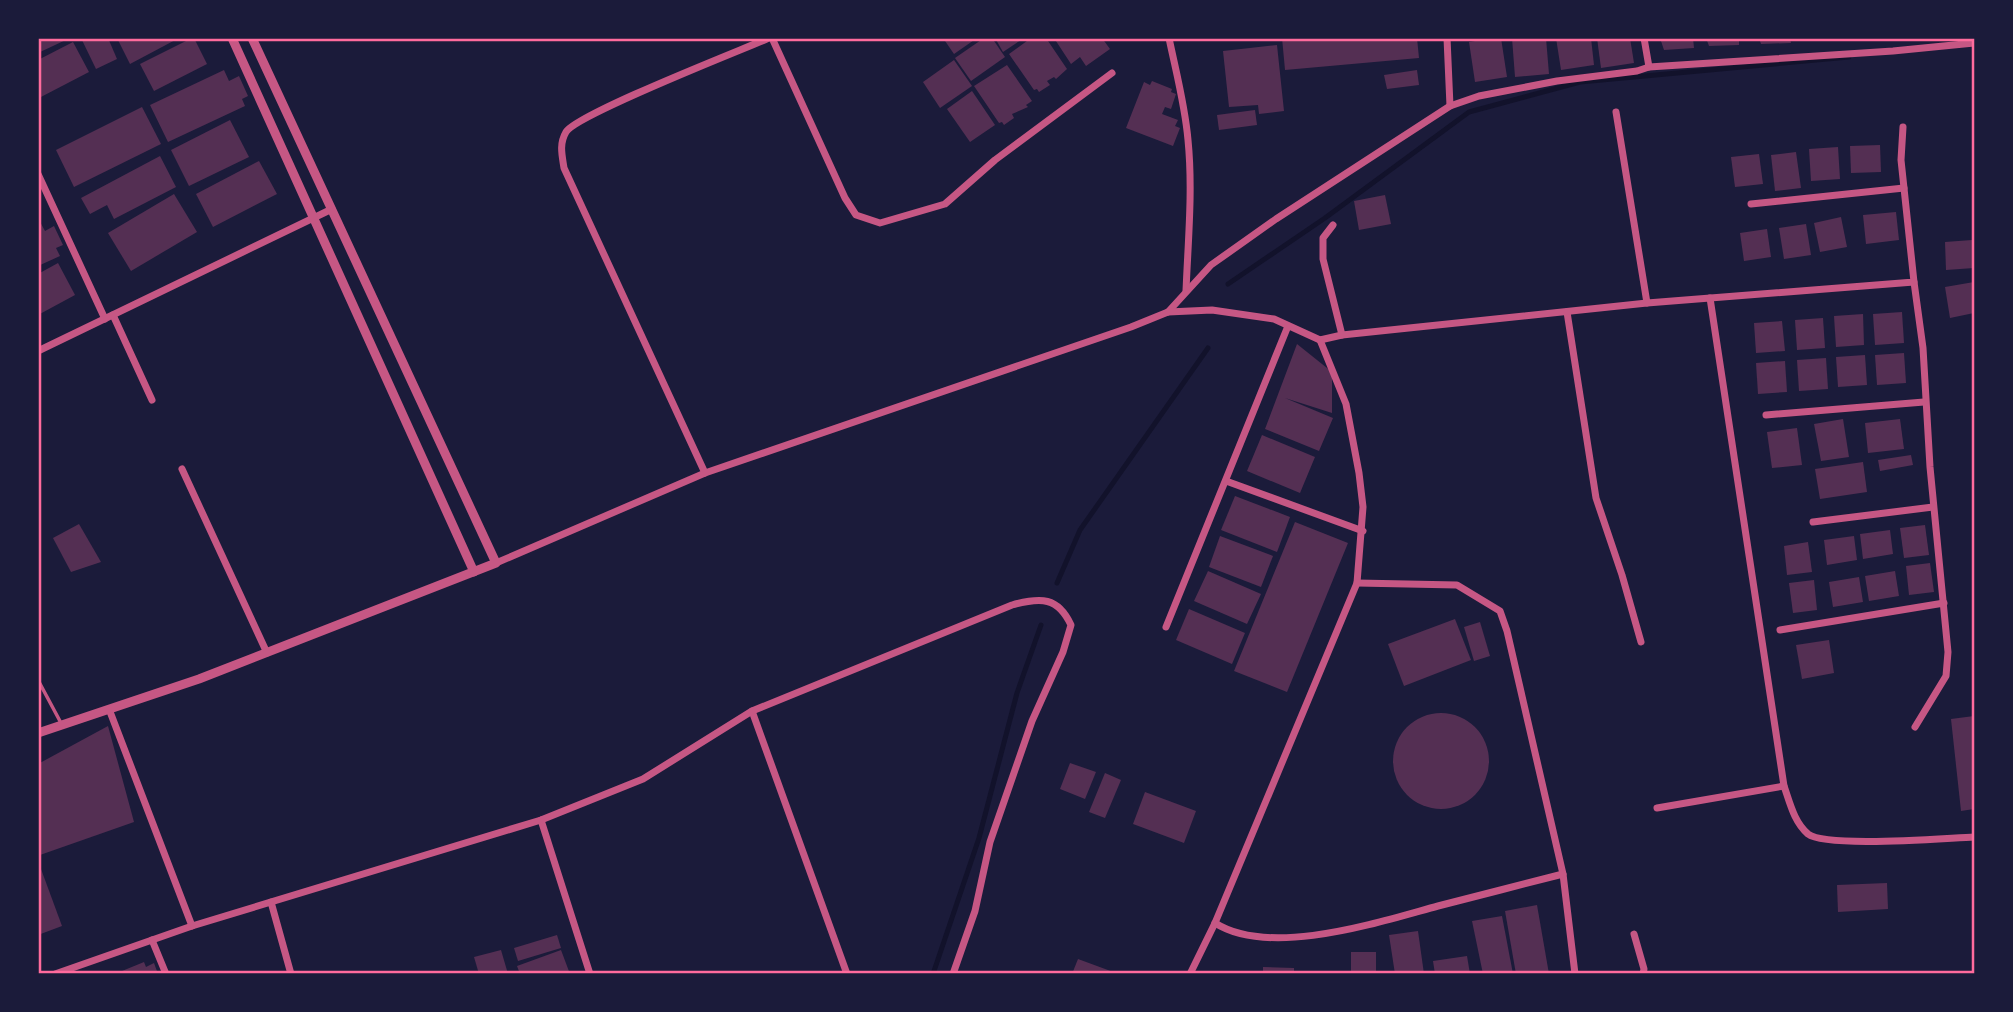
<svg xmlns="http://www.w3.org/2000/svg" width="2013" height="1012" viewBox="0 0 2013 1012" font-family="Poppins,sans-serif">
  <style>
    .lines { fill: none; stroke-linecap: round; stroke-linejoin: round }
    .stream { stroke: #12122b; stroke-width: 5 }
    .building { fill: #542f53 }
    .service { stroke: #c65784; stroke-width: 3.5 }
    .minor { stroke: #c65784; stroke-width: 7 }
    .tertiary { stroke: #c65784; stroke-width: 9 }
    .neatline { fill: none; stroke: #ff6b9d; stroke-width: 2.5 }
  </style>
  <rect width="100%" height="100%" fill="#1b1b3a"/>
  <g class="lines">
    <!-- stream -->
    <g class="stream">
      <path d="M1228 284 1325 218 1469 112 1580 82 1849 57"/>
      <path d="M1057 583 1080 530 1208 348"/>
      <path d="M933 974 979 838 1017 693 1041 625"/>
    </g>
  </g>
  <!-- building -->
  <g class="building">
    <path d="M38 38H70L38 53Z"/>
    <path d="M81 38H108L117 59 96 69Z"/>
    <path d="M117 38H179L130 64Z"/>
    <path d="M192 38H194L207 64 154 91 140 64Z"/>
    <path d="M943 38H977L954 54Z"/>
    <path d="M984 38H992L1005 57 971 81 955 58Z"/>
    <path d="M995 38H1024L1003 52Z"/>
    <path d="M1031 38H1046L1067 69 1056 79 1054 77 1047 81 1050 85 1039 92 1037 89 1034 90 1009 54Z"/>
    <path d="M1054 38H1102L1110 49 1086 66 1080 57 1071 64Z"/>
    <path d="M1282 38H1417L1419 58 1285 70Z"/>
    <path d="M1493 38H1501L1507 77 1475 82 1469 42Z"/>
    <path d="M1512 38H1546L1549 74 1515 77Z"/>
    <path d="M1556 38H1591L1594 65 1561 70Z"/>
    <path d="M1597 38H1630L1634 63 1601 68Z"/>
    <path d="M1660 38H1693L1694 48 1664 50Z"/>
    <path d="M1706 38H1739V45L1709 46Z"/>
    <path d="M1759 38H1790L1791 43 1761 44Z"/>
    <path d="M73 42 89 72 39 98 38 60Z"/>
    <path d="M1277 45 1284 111 1259 114 1258 105 1229 107 1223 51Z"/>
    <path d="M954 60 972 86 940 108 923 82Z"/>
    <path d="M1007 65 1032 101 1026 105 1028 107 1012 114 1014 118 1004 125 1002 122 999 123 974 86Z"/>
    <path d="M224 70 229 81 239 76 248 96 242 99 245 106 168 142 150 105Z"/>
    <path d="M1417 70 1419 85 1387 89 1384 75Z"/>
    <path d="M1152 81 1172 89 1171 92 1176 94 1171 109 1165 107 1162 114 1178 120 1175 126 1180 128 1173 146 1126 128 1144 82 1150 85Z"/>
    <path d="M972 91 995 125 970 142 947 109Z"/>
    <path d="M142 107 161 144 74 187 56 150Z"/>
    <path d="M1255 110 1257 125 1219 130 1217 115Z"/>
    <path d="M230 120 249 157 189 186 171 150Z"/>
    <path d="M1880 145 1881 172 1851 173 1850 146Z"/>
    <path d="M1838 147 1840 179 1811 181 1809 149Z"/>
    <path d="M1796 152 1801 188 1775 191 1771 155Z"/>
    <path d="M1759 154 1763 184 1735 187 1731 157Z"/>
    <path d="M160 156 176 187 114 219 107 205 90 214 81 198Z"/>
    <path d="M259 161 277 194 213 227 196 194Z"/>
    <path d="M174 194 197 232 131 271 108 233Z"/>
    <path d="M1385 195 1391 224 1359 230 1354 201Z"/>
    <path d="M1896 212 1899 240 1866 244 1863 215Z"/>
    <path d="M1841 217 1847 247 1820 252 1814 223Z"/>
    <path d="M38 218 45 231 54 226 63 245 56 248 60 256 38 266Z"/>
    <path d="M1806 224 1811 255 1784 259 1779 228Z"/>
    <path d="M1767 229 1771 257 1744 261 1740 233Z"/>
    <path d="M1972 240 1974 268 1946 270 1945 242Z"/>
    <path d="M58 263 75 295 38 315V274Z"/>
    <path d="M1974 282V313L1950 318 1945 287Z"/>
    <path d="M1902 312 1904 343 1875 345 1873 314Z"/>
    <path d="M1863 314 1864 345 1836 347 1834 316Z"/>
    <path d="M1823 318 1825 348 1797 350 1795 320Z"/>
    <path d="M1782 321 1785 351 1756 353 1754 323Z"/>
    <path d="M1297 344 1332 372V413L1285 398 1333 418 1319 451 1265 429Z"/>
    <path d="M1904 353 1906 383 1877 385 1875 355Z"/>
    <path d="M1865 355 1867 385 1838 387 1836 357Z"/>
    <path d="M1826 358 1828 389 1799 391 1797 360Z"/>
    <path d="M1785 361 1787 392 1758 394 1756 363Z"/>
    <path d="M1843 419 1849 457 1821 461 1814 424Z"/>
    <path d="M1900 419 1904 449 1868 453 1865 423Z"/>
    <path d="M1797 428 1802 465 1772 468 1767 432Z"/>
    <path d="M1262 435 1315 457 1300 493 1247 471Z"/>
    <path d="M1911 455 1913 465 1880 471 1878 460Z"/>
    <path d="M1863 462 1867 492 1820 499 1815 469Z"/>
    <path d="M1235 496 1290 517 1277 552 1221 530Z"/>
    <path d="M1295 522 1348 543 1287 692 1234 671Z"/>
    <path d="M79 524 101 562 71 572 53 538Z"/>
    <path d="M1925 525 1929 555 1904 558 1900 528Z"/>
    <path d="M1890 530 1893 554 1863 559 1860 534Z"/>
    <path d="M1220 536 1273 556 1261 587 1209 567Z"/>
    <path d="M1854 536 1857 560 1827 565 1824 540Z"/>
    <path d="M1808 542 1812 572 1787 575 1784 546Z"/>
    <path d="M1930 563 1934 592 1909 595 1906 566Z"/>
    <path d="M1208 571 1261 594 1247 624 1194 601Z"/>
    <path d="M1895 571 1899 596 1869 601 1865 576Z"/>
    <path d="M1859 577 1863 602 1833 607 1829 582Z"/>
    <path d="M1814 580 1817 610 1793 613 1789 583Z"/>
    <path d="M1189 609 1245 633 1232 664 1176 640Z"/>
    <path d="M1455 619 1471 660 1404 686 1388 644Z"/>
    <path d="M1480 622 1490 656 1474 661 1464 627Z"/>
    <path d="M1829 640 1834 673 1802 679 1796 645Z"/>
    <circle cx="1441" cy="761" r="48"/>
    <path d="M1974 716V809L1961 811 1951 719Z"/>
    <path d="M108 726 134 822 40 855 38 764Z"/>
    <path d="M1070 763 1096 772 1085 799 1060 789Z"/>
    <path d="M1105 773 1121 780 1105 818 1089 812Z"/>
    <path d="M1145 792 1196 811 1184 843 1133 824Z"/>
    <path d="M41 869 62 926 38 935V870Z"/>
    <path d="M1887 883 1888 909 1838 912 1837 885Z"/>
    <path d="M1537 905 1549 974H1516L1505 911Z"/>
    <path d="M1502 916 1513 974H1483L1472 921Z"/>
    <path d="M1418 931 1424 974H1395L1389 935Z"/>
    <path d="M557 935 561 948 518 961 514 948Z"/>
    <path d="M501 950 508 974H479L474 957Z"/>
    <path d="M561 950 570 974H520L517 966Z"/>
    <rect x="1351" y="952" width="25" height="22"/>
    <path d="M1467 956 1470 974H1435L1433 961Z"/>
    <path d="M1078 959 1116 973V974H1072Z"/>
    <path d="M144 962 146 967 154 963 158 974H123L122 971Z"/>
    <path d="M1263 967 1294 968V974H1263Z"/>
  </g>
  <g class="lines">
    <!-- service -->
    <path class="service" d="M38 680 61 723"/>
    <!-- minor -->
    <g class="minor">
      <path d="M772 38 845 198 856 215 880 223 945 204 995 160 1112 73"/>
      <path d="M1169 38C1176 72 1185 105 1188 140 1193 190 1188 241 1186 291"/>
      <path d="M1447 38 1450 106"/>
      <path d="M1649 67 1893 51 1974 43"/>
      <path d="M1616 112 1647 303"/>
      <path d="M38 174 105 319"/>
      <path d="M1751 204 1904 188"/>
      <path d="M1333 225 1323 238V259L1342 335"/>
      <path d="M1914 282 1923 348 1930 467 1948 652 1946 676 1915 727"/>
      <path d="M1710 298 1784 786C1790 803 1794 822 1808 834 1826 848 1945 838 1974 837"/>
      <path d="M1168 312 1211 265 1276 219 1450 106 1479 96 1557 81 1637 71 1649 67 1644 38"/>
      <path d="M1567 312 1596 498 1622 575 1641 642"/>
      <path d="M113 315 152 400"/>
      <path d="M1320 340 1342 335 1647 303 1914 282 1901 160 1903 127"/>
      <path d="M38 351 332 209"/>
      <path d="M1766 415 1924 402"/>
      <path d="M182 469 267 653"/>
      <path d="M705 473 564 168C562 155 559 144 566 132 577 114 739 51 769 38"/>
      <path d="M1226 481 1363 531"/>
      <path d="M1813 522 1933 507"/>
      <path d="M496 563 705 473 1131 327 1168 312 1212 310 1274 319 1320 340 1346 404 1359 473 1363 507 1357 583 1215 923 1190 974"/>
      <path d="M1357 583 1457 585 1500 611 1507 631 1563 874 1575 974"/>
      <path d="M1166 627 1288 326"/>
      <path d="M1780 630 1944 603"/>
      <path d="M109 709 192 926"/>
      <path d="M752 711 847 974"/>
      <path d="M1657 808 1784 786"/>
      <path d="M541 820 590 974"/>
      <path d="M271 902 291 974"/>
      <path d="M1215 923C1270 958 1379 922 1438 906 1480 895 1521 885 1563 874"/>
      <path d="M1634 934 1644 969 1643 974"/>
      <path d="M152 940 166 974"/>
      <path d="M55 974 192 926 541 820 643 779 752 711 1012 605C1041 597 1058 597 1071 625L1063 652 1032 721 990 842 975 911 953 974"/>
    </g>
    <!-- tertiary -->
    <g class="tertiary">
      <path d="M232 38 474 572"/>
      <path d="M38 733 199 679 496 563 252 38"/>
    </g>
  </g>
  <!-- border -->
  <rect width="2013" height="1012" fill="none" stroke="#1b1b3a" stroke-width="80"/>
  <rect x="40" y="40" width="1933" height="932" class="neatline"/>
</svg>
